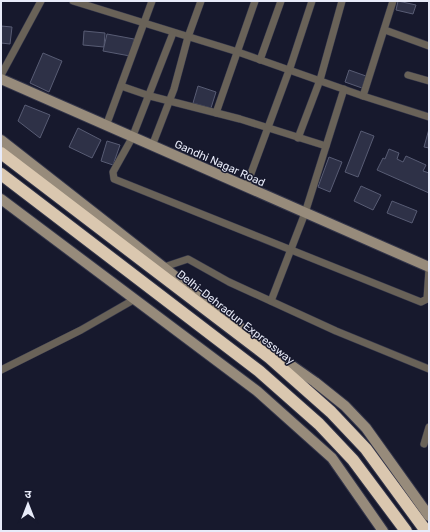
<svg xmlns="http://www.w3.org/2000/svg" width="430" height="532" viewBox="0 0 430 532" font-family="Rubik,'Noto Sans Devanagari',sans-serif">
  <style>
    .building { fill: #2e3147; stroke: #585c74 }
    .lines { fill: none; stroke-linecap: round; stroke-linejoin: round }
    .street-casing { stroke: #34364a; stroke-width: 8 }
    .secondary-casing { stroke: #34364a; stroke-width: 12 }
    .highway-casing { stroke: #34364a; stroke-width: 14 }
    .street { stroke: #696258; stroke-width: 7 }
    .secondary { stroke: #978b7b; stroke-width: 10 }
    .highway { stroke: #dac7af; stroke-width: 12 }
    .labels { text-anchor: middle; stroke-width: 3; stroke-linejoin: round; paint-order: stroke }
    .street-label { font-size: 11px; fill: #e8ebf9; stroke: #17192d }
  </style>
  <rect width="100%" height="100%" fill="#17192d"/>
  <!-- building -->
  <g class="building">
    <path d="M398 1 416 5 413 14 396 10Z"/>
    <path d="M1 26 12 27 10 44 1 43Z"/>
    <path d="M84 31 105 33 104 47 83 45Z"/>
    <path d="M107 34 134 39 130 56 103 51Z"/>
    <path d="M43 53 62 61 49 92 30 83Z"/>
    <path d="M349 70 366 76 362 88 345 82Z"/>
    <path d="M198 86 216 92 211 108 193 103Z"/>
    <path d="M25 105 50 115 40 138 18 121Z"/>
    <path d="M78 128 101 140 92 158 69 147Z"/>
    <path d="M429 129V148L424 147Z"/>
    <path d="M361 131 374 136 358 177 345 172Z"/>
    <path d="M107 141 120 145 113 165 101 161Z"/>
    <path d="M389 149 399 153 397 159 403 162 406 156 426 165 423 171 429 173V193L377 170 383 158 385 159Z"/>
    <path d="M329 157 342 162 330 192 318 187Z"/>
    <path d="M361 186 381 195 373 210 354 201Z"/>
    <path d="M392 201 417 211 412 223 387 213Z"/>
  </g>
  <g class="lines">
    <defs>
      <g id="street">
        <path d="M73 1 238 52 363 96 429 117"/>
        <path d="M385 30 429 46"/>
        <path d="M173 33 132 138 113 172 114 179 421 302 427 299 429 269"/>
        <path d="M260 60 281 1"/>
        <path d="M1 75 41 1"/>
        <path d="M408 75 429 81"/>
        <path d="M121 86 150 96 240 119 326 146"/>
        <path d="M363 96 393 1"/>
        <path d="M216 113 255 1"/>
        <path d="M106 126 152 1"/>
        <path d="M298 138 320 80 342 1"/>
        <path d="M152 146 174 89 188 37 201 1"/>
        <path d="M246 187 291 65 312 1"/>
        <path d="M164 267 188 259 229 282 336 331 429 369"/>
        <path d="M271 301 305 213 344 89"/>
        <path d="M1 370 81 330 135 299"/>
        <path d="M424 444 429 427"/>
      </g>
      <g id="secondary">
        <path d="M1 79 429 267"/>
        <path d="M1 140 268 349 315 382 345 406 366 428 429 516"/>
        <path d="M1 199 257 391 332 458 383 531"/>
      </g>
      <g id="highway">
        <path d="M1 153 270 358 331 412 366 449 426 531"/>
        <path d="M1 174 259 371 319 424 353 460 406 531"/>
      </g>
    </defs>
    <!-- street casing -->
    <use href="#street" class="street-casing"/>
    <!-- secondary casing -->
    <use href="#secondary" class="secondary-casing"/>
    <!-- highway casing -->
    <use href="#highway" class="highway-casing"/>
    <!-- street -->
    <use href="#street" class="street"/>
    <!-- secondary -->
    <use href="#secondary" class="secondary"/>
    <!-- highway -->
    <use href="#highway" class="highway"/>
  </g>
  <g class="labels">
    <!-- street labels -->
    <g class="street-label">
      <text transform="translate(220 163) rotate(24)" y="4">Gandhi Nagar Road</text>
      <text transform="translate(236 317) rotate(38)" y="4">Delhi-Dehradun Expressway</text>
    </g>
  </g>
  <!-- border -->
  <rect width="430" height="532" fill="none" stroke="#e8ebf9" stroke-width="4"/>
  <!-- north arrow -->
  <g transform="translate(28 504)" stroke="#17192d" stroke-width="3" paint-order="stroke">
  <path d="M0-3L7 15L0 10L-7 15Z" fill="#e8ebf9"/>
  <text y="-6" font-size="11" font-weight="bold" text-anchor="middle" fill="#e8ebf9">उ</text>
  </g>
</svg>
